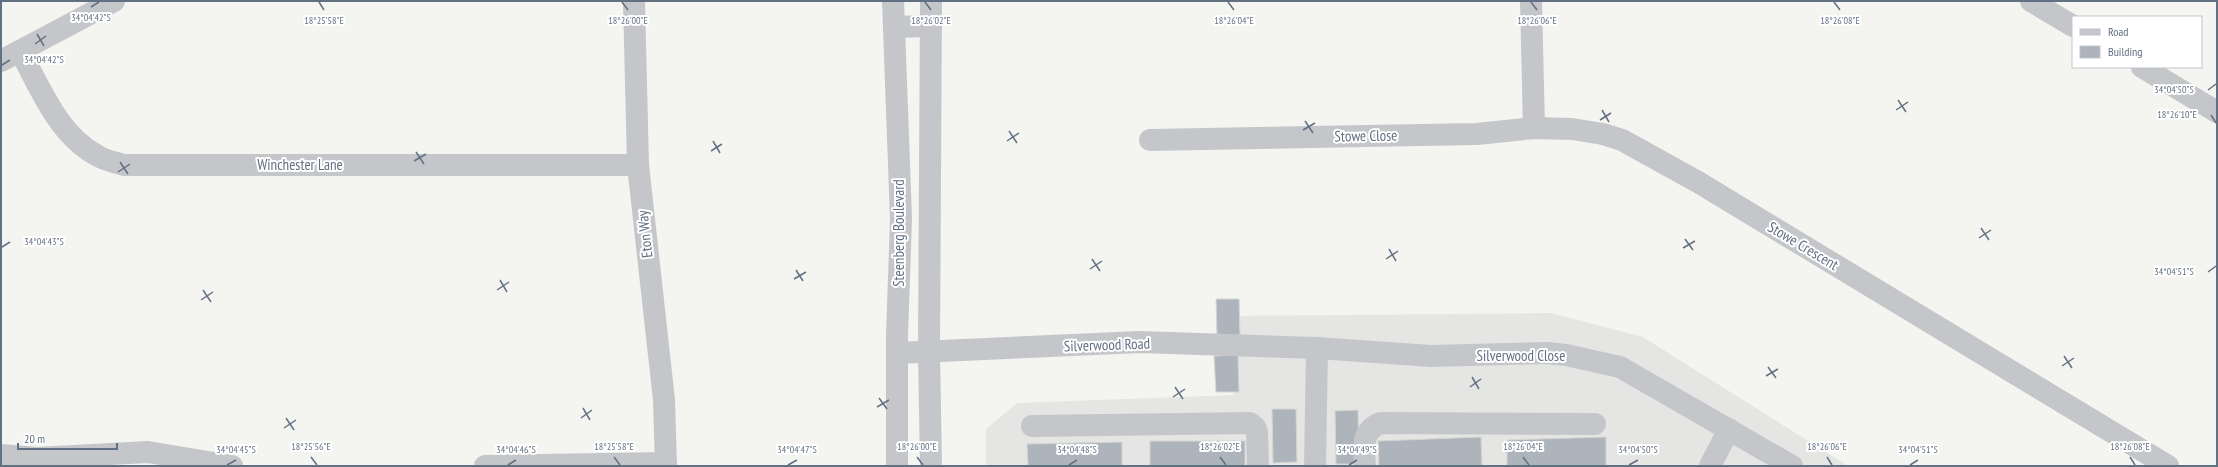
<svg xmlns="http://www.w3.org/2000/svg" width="2218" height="467" viewBox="0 0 2218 467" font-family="'PT Sans Narrow',sans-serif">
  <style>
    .built { fill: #e5e6e4 }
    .building { fill: #aeb4bb; stroke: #d5d6d3 }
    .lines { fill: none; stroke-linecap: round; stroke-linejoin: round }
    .minor { stroke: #c4c6ca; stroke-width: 22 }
    .ticks { fill: none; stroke: #627083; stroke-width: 1.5 }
    .labels { text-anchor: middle; stroke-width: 4; stroke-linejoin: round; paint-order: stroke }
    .street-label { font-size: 15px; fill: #627083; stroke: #fff }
    .ticks-label { font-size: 10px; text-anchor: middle; fill: #627083; stroke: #fff; stroke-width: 4; stroke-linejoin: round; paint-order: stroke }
  </style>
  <rect width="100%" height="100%" fill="#f4f5f0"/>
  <!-- built -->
  <path class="built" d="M1551 313 1643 337 1848 466H986V429L1017 403 1234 395 1231 316Z"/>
  <!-- building -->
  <g class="building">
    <path d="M1216 299H1239L1240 335 1217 336Z"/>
    <path d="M1238 355 1239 392H1216L1214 356Z"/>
    <path d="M1272 409H1296L1297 462 1273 463Z"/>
    <path d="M1358 410 1359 464H1336L1335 411Z"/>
    <path d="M1481 437 1482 466H1379L1378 441Z"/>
    <path d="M1606 437V466H1507V440Z"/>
    <rect x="1150" y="441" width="95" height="25"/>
    <path d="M1122 442V466H1028L1027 444Z"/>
  </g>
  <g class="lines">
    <!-- minor -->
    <g class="minor">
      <path d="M634 1 638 165 664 400 666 466"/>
      <path d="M893 1 901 219 897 336V466"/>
      <path d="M1531 1 1534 128"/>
      <path d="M2031 1 2073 26"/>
      <path d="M894 27 931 26"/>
      <path d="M20 51C41 89 58 135 98 156 106 161 116 162 124 165H638"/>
      <path d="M1 61 114 1"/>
      <path d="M2142 67 2217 112"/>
      <path d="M1150 140 1477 134 1534 128 1572 129 1603 134 1622 140 1698 182 2168 466"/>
      <path d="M897 353 1140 342 1317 348 1431 356 1547 353 1566 355 1620 367 1792 466"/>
      <path d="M1032 426 1250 423 1255 427 1257 432 1258 466"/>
      <path d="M1 455 37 458 148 452 232 466"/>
      <path d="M485 466 666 463"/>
      <path d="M931 466 929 352 931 1"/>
      <path d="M1315 466 1317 348"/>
      <path d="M1365 466C1364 448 1361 430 1381 423L1595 424"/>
      <path d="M1710 466 1729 429"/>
    </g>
  </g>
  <!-- ticks -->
  <path class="ticks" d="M319 2 324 10M622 2 628 10M925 2 931 10M1228 2 1234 10M1531 2 1537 10M1834 2 1840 10M91 7 99 2M37 34 44 46M35 44 46 36M2 65 10 60M2208 90 2216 84M1898 100 1906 112M1602 110 1609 122M1896 110 1908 102M2211 115 2216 123M1600 120 1611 113M1305 121 1313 133M1303 130 1315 123M1009 131 1017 143M713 141 720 153M1007 141 1019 133M711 151 722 144M416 152 424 164M414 161 426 154M120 162 128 174M118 172 130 164M1981 228 1989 240M1979 238 1991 230M1685 239 1693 250M2 247 10 242M1683 248 1695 241M1389 249 1396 261M1092 259 1100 271M1386 259 1398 251M1090 269 1102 261M796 270 803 281M2208 272 2216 266M794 279 806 272M500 280 507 292M203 290 211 302M497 290 509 282M201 300 213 292M2064 356 2072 368M2062 366 2074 358M1768 367 1776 378M1766 376 1778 369M1472 377 1479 389M1175 387 1183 399M1470 387 1481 379M1173 397 1185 389M879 398 887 409M877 407 889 400M583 408 590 420M286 418 294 430M581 418 592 410M284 428 296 420M311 457 317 465M614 457 620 465M917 457 923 465M1220 457 1226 465M1523 457 1529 465M1827 457 1832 465M2130 457 2135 465M227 465 236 460M508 465 516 460M788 465 797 460M1069 465 1077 460M1349 465 1357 460M1629 465 1638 460M1910 465 1918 460"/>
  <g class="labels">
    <!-- street labels -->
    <g class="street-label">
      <text transform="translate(1366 136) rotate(-1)" y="5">Stowe Close</text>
      <text x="300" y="170">Winchester Lane</text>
      <text transform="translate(899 233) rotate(-90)" y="5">Steenberg Boulevard</text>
      <text transform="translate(645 234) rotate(-96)" y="5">Eton Way</text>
      <text transform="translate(1803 246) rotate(31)" y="5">Stowe Crescent</text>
      <text transform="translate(1107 345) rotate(-2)" y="5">Silverwood Road</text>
      <text x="1521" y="361">Silverwood Close</text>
    </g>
  </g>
  <g class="ticks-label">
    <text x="91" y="21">34°04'42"S</text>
    <text x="1234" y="24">18°26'04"E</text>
    <text x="324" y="24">18°25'58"E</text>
    <text x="628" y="24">18°26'00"E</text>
    <text x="931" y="24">18°26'02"E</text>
    <text x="1537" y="24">18°26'06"E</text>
    <text x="1840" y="24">18°26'08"E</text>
    <text x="44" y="63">34°04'42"S</text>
    <text x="2174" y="93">34°04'50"S</text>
    <text x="2177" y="118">18°26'10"E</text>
    <text x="44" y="245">34°04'43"S</text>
    <text x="2174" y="275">34°04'51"S</text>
    <text x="311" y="450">18°25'56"E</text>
    <text x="614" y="450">18°25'58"E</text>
    <text x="917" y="450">18°26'00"E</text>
    <text x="1220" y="450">18°26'02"E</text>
    <text x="1523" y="450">18°26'04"E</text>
    <text x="1827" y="450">18°26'06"E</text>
    <text x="2130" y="450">18°26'08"E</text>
    <text x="236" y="453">34°04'45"S</text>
    <text x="516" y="453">34°04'46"S</text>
    <text x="797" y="453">34°04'47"S</text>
    <text x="1077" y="453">34°04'48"S</text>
    <text x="1357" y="453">34°04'49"S</text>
    <text x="1638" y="453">34°04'50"S</text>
    <text x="1918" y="453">34°04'51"S</text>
  </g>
  <!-- border -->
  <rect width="2218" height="467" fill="none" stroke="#627083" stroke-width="4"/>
  <!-- legend -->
  <rect x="2072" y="16" width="130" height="52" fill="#ffffff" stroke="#c0c6cd"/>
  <rect x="2080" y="29" width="20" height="6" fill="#c4c6ca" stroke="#c0c6cd"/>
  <text x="2108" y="36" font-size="12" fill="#627083">Road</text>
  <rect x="2080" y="46" width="20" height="12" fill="#aeb4bb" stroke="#c0c6cd"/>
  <text x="2108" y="56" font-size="12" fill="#627083">Building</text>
  <!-- scale -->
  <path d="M18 443v6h99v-6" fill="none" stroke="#627083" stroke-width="2"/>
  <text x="24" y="443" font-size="12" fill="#627083" stroke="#ffffff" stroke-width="3" paint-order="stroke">20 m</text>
</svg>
